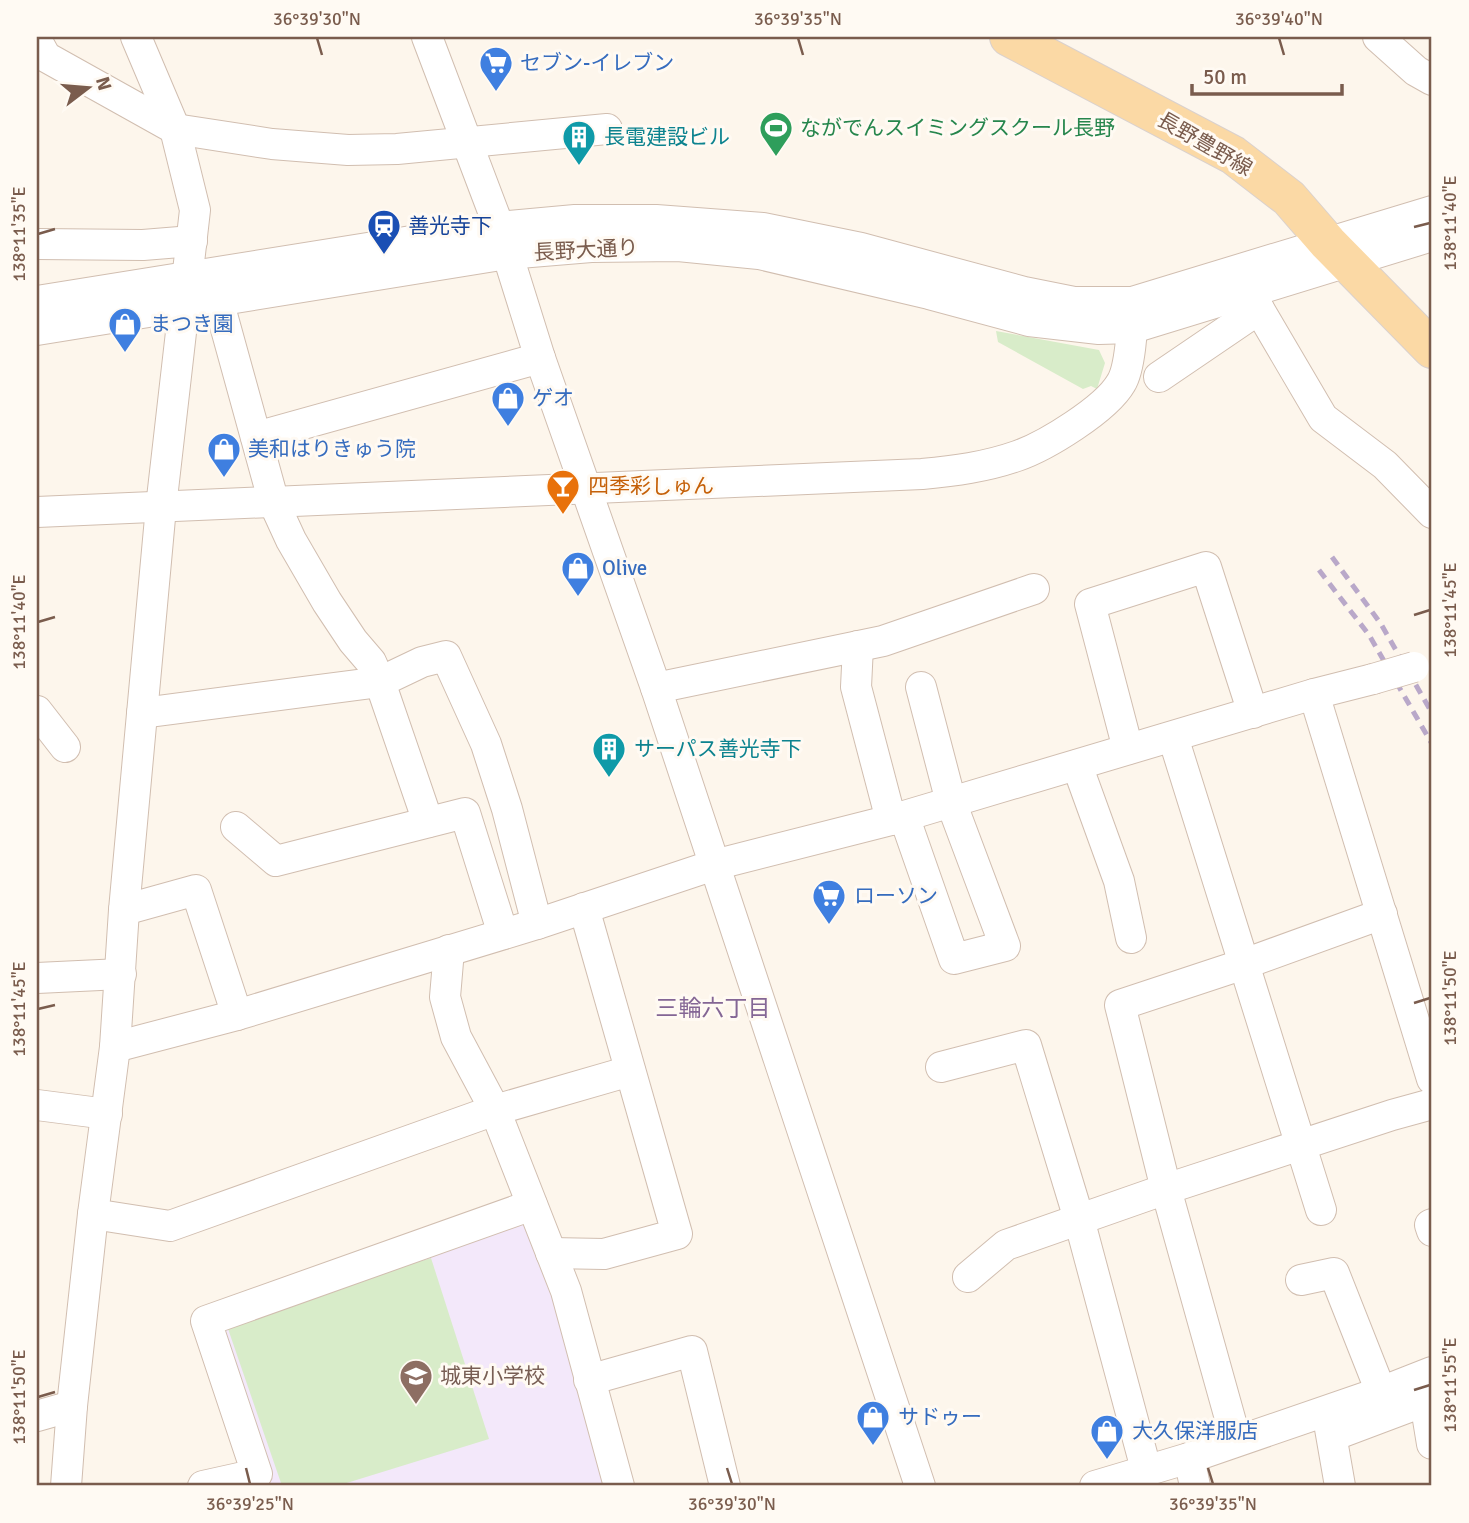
<svg xmlns="http://www.w3.org/2000/svg" width="1469" height="1523" viewBox="0 0 1469 1523" font-family="Signika,'Noto Sans JP',sans-serif">
  <style>
    .education { fill: #f3e8fa }
    .green { fill: #d8ecc9 }
    .lines { fill: none; stroke-linecap: round; stroke-linejoin: round }
    .minor-casing { stroke: #d1beb0; stroke-width: 32 }
    .major-casing { stroke: #dad1cd; stroke-width: 40 }
    .minor { stroke: #fff; stroke-width: 30 }
    .major { stroke: #fbd9a5; stroke-width: 38 }
    .rail { stroke: #b9a8c9; stroke-width: 5; stroke-dasharray: 10 7; stroke-linecap: butt }
    .minor-bridge-casing { stroke: #d1beb0; stroke-width: 32; stroke-linecap: butt }
    .minor-bridge { stroke: #fff; stroke-width: 30 }
    .ticks { fill: none; stroke: #7a5c4d; stroke-width: 2.5 }
    .labels { text-anchor: middle; stroke-width: 6; stroke-linejoin: round; paint-order: stroke }
    .shop-label { font-size: 21px; fill: #366cbe; stroke: #fffaf3; text-anchor: start }
    .leisure-label { font-size: 21px; fill: #27864d; stroke: #fffaf3; text-anchor: start }
    .culture-label { font-size: 21px; fill: #0d838f; stroke: #fffaf3; text-anchor: start }
    .street-label { font-size: 21px; fill: #7a5c4d; stroke: #fffaf3 }
    .transit-label { font-size: 21px; fill: #164399; stroke: #fffaf3; text-anchor: start }
    .food-label { font-size: 21px; fill: #c56008; stroke: #fffaf3; text-anchor: start }
    .education-label { font-size: 21px; fill: #785e54; stroke: #fffaf3; text-anchor: start }
    .neighbourhood-label { font-size: 23px; fill: #846695; stroke: #fffaf3 }
    .neatline { fill: none; stroke: #7a5c4d; stroke-width: 2.5 }
    .ticks-label { font-size: 18px; text-anchor: middle; fill: #7a5c4d }
  </style>
  <rect width="100%" height="100%" fill="#fdf6ec"/>
  <!-- education -->
  <path class="education" d="M527 1217 561 1302 612 1486H258L219 1320Z"/>
  <!-- green -->
  <g class="green">
    <path d="M996 331 1099 350 1105 363 1097 389 1091 386 1083 389 998 342Z"/>
    <path d="M431 1258 489 1439 337 1486H282L225 1320Z"/>
  </g>
  <g class="lines">
    <defs>
      <g id="minor">
        <path d="M427 37 499 227 540 358 656 688 920 1486"/>
        <path d="M1378 37 1416 71 1432 80"/>
        <path d="M37 41 46 57 175 129 272 144 348 150 397 149 607 129"/>
        <path d="M37 244 143 245 192 241"/>
        <path d="M1249 292 1323 418 1385 465 1432 513"/>
        <path d="M218 300 274 503 291 540 327 602 353 641 371 662 380 682 428 822"/>
        <path d="M37 301 499 227 575 220H656L763 228 861 248 1024 292 1074 302H1132L1432 211"/>
        <path d="M37 330 507 254 591 247 678 246 759 254 929 294 1029 321 1099 329 1133 328 1432 236"/>
        <path d="M1159 377 1259 309"/>
        <path d="M256 437 540 358"/>
        <path d="M37 512 922 474C954 471 986 467 1017 456 1046 446 1106 409 1121 383 1130 369 1133 326 1132 309"/>
        <path d="M858 646 856 687 891 820"/>
        <path d="M656 688 883 641 1034 589"/>
        <path d="M1314 694 1432 1079"/>
        <path d="M37 711 65 747"/>
        <path d="M142 713 380 682 422 662 446 656 486 744 507 809 537 924"/>
        <path d="M1173 737 1321 1210"/>
        <path d="M1128 749 1090 604 1206 567 1253 713"/>
        <path d="M1077 765 1119 881 1131 938"/>
        <path d="M904 816 954 959 1005 946 951 802 921 687"/>
        <path d="M236 827 276 861 465 813 503 934"/>
        <path d="M124 910 196 890 237 1015"/>
        <path d="M449 950 445 997 456 1037 495 1110 566 1291 619 1486"/>
        <path d="M37 978 121 974"/>
        <path d="M115 1047 237 1015 537 924 714 865 891 820 1314 694 1373 679"/>
        <path d="M941 1067 1026 1045 1079 1219 1146 1469"/>
        <path d="M37 1105 107 1114"/>
        <path d="M93 1214 170 1226 495 1110 630 1071"/>
        <path d="M1432 1224 1430 1225 1432 1231"/>
        <path d="M551 1253 604 1254 677 1234 584 908"/>
        <path d="M968 1277 1006 1245 1166 1189 1392 1115 1432 1104"/>
        <path d="M1301 1280 1334 1273 1381 1392"/>
        <path d="M589 1380 692 1351 725 1486"/>
        <path d="M37 1416 72 1406"/>
        <path d="M1328 1417 1340 1486"/>
        <path d="M1332 1436 1425 1401 1432 1444"/>
        <path d="M1236 1440 1166 1189 1120 1005 1244 964 1382 914"/>
        <path d="M1189 1458 1195 1486"/>
        <path d="M66 1486 72 1406 93 1214 115 1047 124 910 161 507 195 210 175 129 136 37"/>
        <path d="M203 1486 257 1474 206 1321 532 1205"/>
        <path d="M1095 1486 1189 1458 1381 1392 1432 1372"/>
      </g>
      <path id="major" d="M1009 37 1233 155 1289 198 1328 243 1432 349"/>
    </defs>
    <!-- minor casing -->
    <use href="#minor" class="minor-casing"/>
    <!-- major casing -->
    <use href="#major" class="major-casing"/>
    <!-- minor -->
    <use href="#minor" class="minor"/>
    <!-- major -->
    <use href="#major" class="major"/>
    <!-- rail -->
    <g class="rail">
      <path d="M1332 557 1381 624 1432 713"/>
      <path d="M1319 570 1369 635 1432 744"/>
    </g>
    <defs>
      <path id="minor-bridge" d="M1373 679 1414 667"/>
    </defs>
    <!-- minor-bridge casing -->
    <use href="#minor-bridge" class="minor-bridge-casing"/>
    <!-- minor-bridge -->
    <use href="#minor-bridge" class="minor-bridge"/>
  </g>
  <!-- ticks -->
  <path class="ticks" d="M317 38 322 55M798 38 803 55M1279 38 1284 55M1414 227 1430 223M38 234 55 229M1414 615 1430 610M38 622 55 617M1414 1003 1430 998M38 1009 55 1005M1414 1390 1430 1385M38 1397 55 1392M246 1468 250 1484M727 1468 732 1484M1208 1468 1213 1484"/>
  <!-- icons -->
  <defs>
    <symbol id="supermarket-pin" viewBox="-11 -11 22 30"><path d="M0 17L-7.5 6A9.5 9.5 0 1 1 7.5 6Z" fill="#3f7fe0" stroke="#fffaf3"/><path d="M-6-5.5h2.5l.6 2H6L4.5 2H-2.5L-4.4-4H-6ZM-1.5 3.2a1.3 1.3 0 1 0 .1 0ZM3 3.2a1.3 1.3 0 1 0 .1 0Z" fill="#fff"/></symbol>
    <symbol id="stadium-pin" viewBox="-11 -11 22 30"><path d="M0 17L-7.5 6A9.5 9.5 0 1 1 7.5 6Z" fill="#2e9e5b" stroke="#fffaf3"/><path d="M0-5a6.5 5 0 1 0 0 10a6.5 5 0 1 0 0-10ZM-3.5-1.8h7v3.6h-7Z" fill="#fff"/></symbol>
    <symbol id="building-pin" viewBox="-11 -11 22 30"><path d="M0 17L-7.5 6A9.5 9.5 0 1 1 7.5 6Z" fill="#0f9aa8" stroke="#fffaf3"/><path d="M-4-6H4V6H1V3H-1V6H-4ZM-2.5-4.3h1.7v1.8h-1.7ZM.8-4.3h1.7v1.8H.8ZM-2.5-1h1.7V.8h-1.7ZM.8-1h1.7V.8H.8Z" fill="#fff"/></symbol>
    <symbol id="station-pin" viewBox="-11 -11 22 30"><path d="M0 17L-7.5 6A9.5 9.5 0 1 1 7.5 6Z" fill="#1a4fb4" stroke="#fffaf3"/><path d="M-3-6H3Q5-6 5-4V2Q5 4 3 4L4.5 6H3L1.5 4h-3L-3 6H-4.5L-3 4Q-5 4-5 2V-4Q-5-6-3-6ZM-3.5-4v3h7v-3ZM-3.5 1v1.5H-2V1ZM2 1v1.5H3.5V1Z" fill="#fff"/></symbol>
    <symbol id="shop-pin" viewBox="-11 -11 22 30"><path d="M0 17L-7.5 6A9.5 9.5 0 1 1 7.5 6Z" fill="#3f7fe0" stroke="#fffaf3"/><path d="M-5-2.5h2.3a2.7 3.5 0 0 1 5.4 0H5L5.5 6h-11ZM-1.5-2.5h3a1.5 2.3 0 0 0-3 0Z" fill="#fff"/></symbol>
    <symbol id="bar-pin" viewBox="-11 -11 22 30"><path d="M0 17L-7.5 6A9.5 9.5 0 1 1 7.5 6Z" fill="#e8710a" stroke="#fffaf3"/><path d="M-6-5H6L.8 .8V4.5H3.5V6h-7V4.5H-.8V.8Z" fill="#fff"/></symbol>
    <symbol id="school-pin" viewBox="-11 -11 22 30"><path d="M0 17L-7.5 6A9.5 9.5 0 1 1 7.5 6Z" fill="#8d6e63" stroke="#fffaf3"/><path d="M0-5L7-2L0 1L-7-2ZM-4 1L0 2.5L4 1V4Q0 6-4 4Z" fill="#fff"/></symbol>
  </defs>
  <g fill-rule="evenodd">
    <use href="#supermarket-pin" x="477" y="44" width="38" height="52"/>
    <use href="#stadium-pin" x="757" y="109" width="38" height="52"/>
    <use href="#building-pin" x="560" y="118" width="38" height="52"/>
    <use href="#station-pin" x="365" y="207" width="38" height="52"/>
    <use href="#shop-pin" x="106" y="305" width="38" height="52"/>
    <use href="#shop-pin" x="489" y="379" width="38" height="52"/>
    <use href="#shop-pin" x="205" y="430" width="38" height="52"/>
    <use href="#bar-pin" x="544" y="467" width="38" height="52"/>
    <use href="#shop-pin" x="559" y="549" width="38" height="52"/>
    <use href="#building-pin" x="590" y="730" width="38" height="52"/>
    <use href="#supermarket-pin" x="810" y="877" width="38" height="52"/>
    <use href="#school-pin" x="397" y="1357" width="38" height="52"/>
    <use href="#shop-pin" x="854" y="1398" width="38" height="52"/>
    <use href="#shop-pin" x="1088" y="1412" width="38" height="52"/>
  </g>
  <g class="labels">
    <!-- shop labels -->
    <g class="shop-label">
      <text x="520" y="70">セブン-イレブン</text>
      <text x="150" y="331">まつき園</text>
      <text x="532" y="405">ゲオ</text>
      <text x="248" y="456">美和はりきゅう院</text>
      <text x="602" y="575">Olive</text>
      <text x="854" y="903">ローソン</text>
      <text x="898" y="1424">サドゥー</text>
      <text x="1132" y="1438">大久保洋服店</text>
    </g>
    <!-- leisure labels -->
    <g class="leisure-label">
      <text x="800" y="135">ながでんスイミングスクール長野</text>
    </g>
    <!-- culture labels -->
    <g class="culture-label">
      <text x="604" y="144">長電建設ビル</text>
      <text x="634" y="756">サーパス善光寺下</text>
    </g>
    <!-- street labels -->
    <g class="street-label">
      <text transform="translate(1205 144) rotate(30)" y="7">長野豊野線</text>
      <text transform="translate(586 250) rotate(-3)" y="7">長野大通り</text>
    </g>
    <!-- transit labels -->
    <g class="transit-label">
      <text x="408" y="233">善光寺下</text>
    </g>
    <!-- food labels -->
    <g class="food-label">
      <text x="588" y="493">四季彩しゅん</text>
    </g>
    <!-- education labels -->
    <g class="education-label">
      <text x="440" y="1383">城東小学校</text>
    </g>
    <!-- neighbourhood labels -->
    <g class="neighbourhood-label">
      <text x="713" y="1016">三輪六丁目</text>
    </g>
  </g>
  <!-- border -->
  <rect width="1469" height="1523" fill="none" stroke="#fffaf3" stroke-width="77"/>
  <!-- north arrow -->
  <g transform="translate(88 88) rotate(74)" stroke="#fffaf3" stroke-width="5" paint-order="stroke">
  <path d="M0-5L12 26L0 18L-12 26Z" fill="#7a5c4d"/>
  <text y="-10" font-size="19" font-weight="bold" text-anchor="middle" fill="#7a5c4d">N</text>
  </g>
  <!-- scale -->
  <path d="M1192 84v10h150v-10" fill="none" stroke="#7a5c4d" stroke-width="3.5"/>
  <text x="1203" y="84" font-size="21" fill="#7a5c4d" stroke="#fffaf3" stroke-width="5" paint-order="stroke">50 m</text>
  <rect x="38" y="38" width="1392" height="1446" class="neatline"/>
  <g class="ticks-label">
    <text x="317" y="25">36°39'30"N</text>
    <text x="798" y="25">36°39'35"N</text>
    <text x="1279" y="25">36°39'40"N</text>
    <text transform="translate(1450 223) rotate(-90)" y="6">138°11'40"E</text>
    <text transform="translate(19 234) rotate(-90)" y="6">138°11'35"E</text>
    <text transform="translate(1450 610) rotate(-90)" y="6">138°11'45"E</text>
    <text transform="translate(19 622) rotate(-90)" y="6">138°11'40"E</text>
    <text transform="translate(1450 998) rotate(-90)" y="6">138°11'50"E</text>
    <text transform="translate(19 1009) rotate(-90)" y="6">138°11'45"E</text>
    <text transform="translate(1450 1385) rotate(-90)" y="6">138°11'55"E</text>
    <text transform="translate(19 1397) rotate(-90)" y="6">138°11'50"E</text>
    <text x="250" y="1510">36°39'25"N</text>
    <text x="732" y="1510">36°39'30"N</text>
    <text x="1213" y="1510">36°39'35"N</text>
  </g>
</svg>
